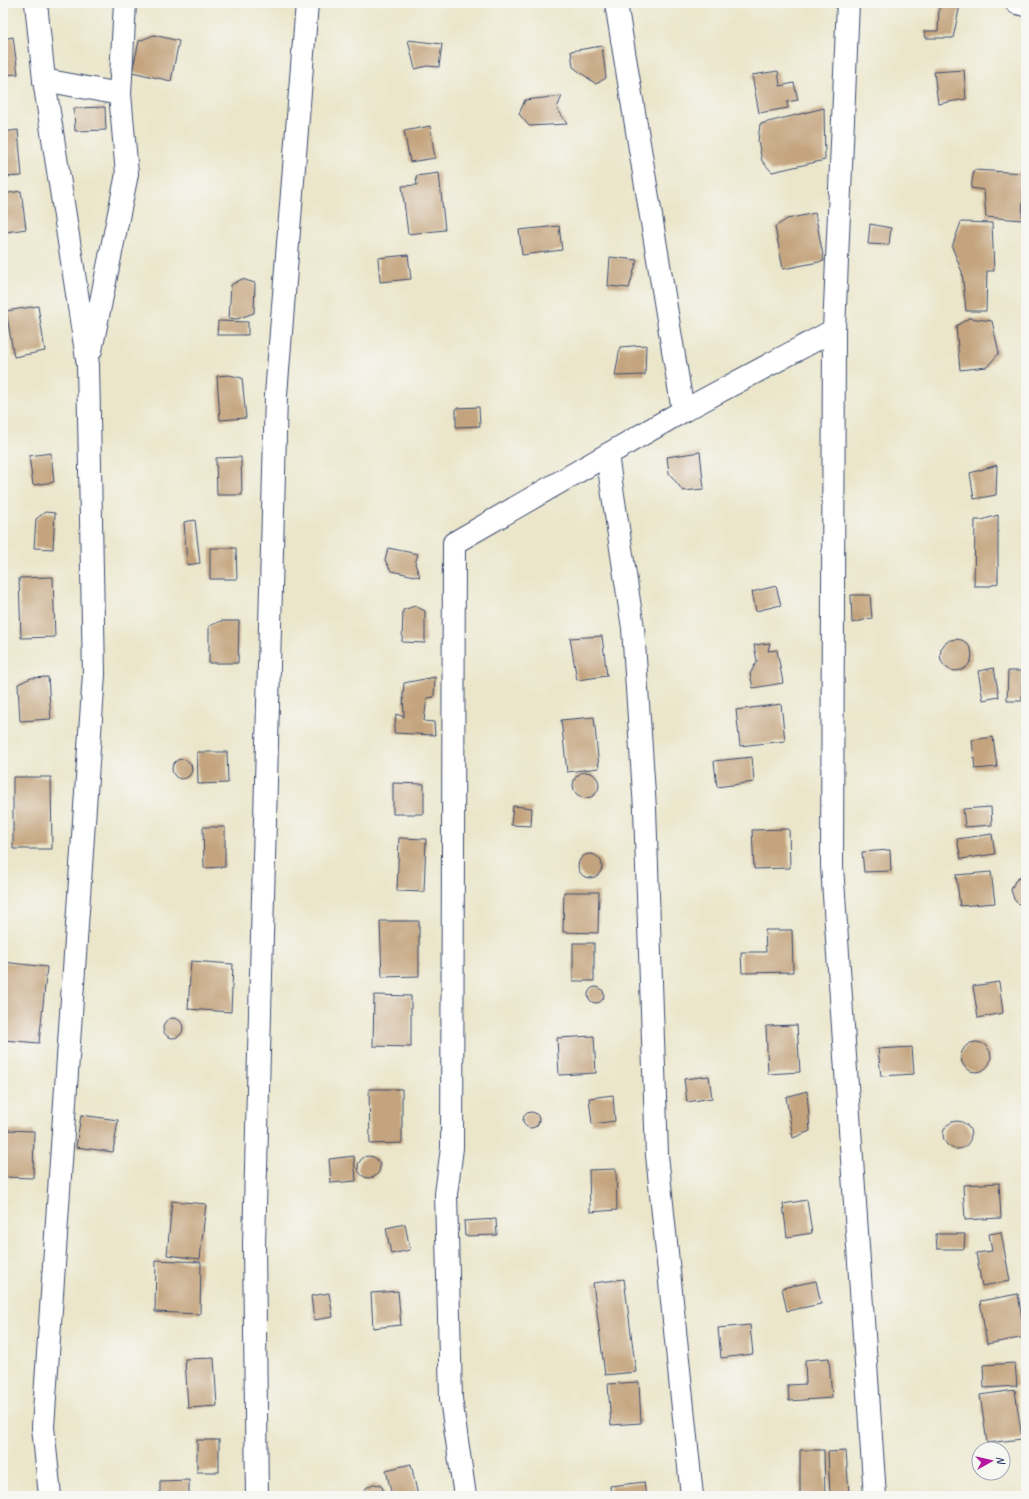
<svg xmlns="http://www.w3.org/2000/svg" width="1029" height="1499" viewBox="0 0 1029 1499" font-family="Caveat,sans-serif">
  <style>
    .building { fill: #c4a47e }
    .lines { fill: none; stroke-linecap: round; stroke-linejoin: round }
    .minor-casing { stroke: #3a4a6e; stroke-width: 24 }
    .minor { stroke: #fff; stroke-width: 22 }
  </style>
  <rect width="100%" height="100%" fill="#f6f6f2"/>
  <filter id="ink" filterUnits="userSpaceOnUse"><feTurbulence type="fractalNoise" baseFrequency=".025" numOctaves="2"/><feDisplacementMap in="SourceGraphic" scale="8" xChannelSelector="R" yChannelSelector="G"/><feConvolveMatrix kernelMatrix="1 2 1 2 8 2 1 2 1" color-interpolation-filters="sRGB"/></filter>
  <filter id="wash" filterUnits="userSpaceOnUse"><feTurbulence type="fractalNoise" baseFrequency=".012" numOctaves="4" result="noise"/><feDisplacementMap in="SourceGraphic" scale="16" xChannelSelector="R" yChannelSelector="G"/><feGaussianBlur stdDeviation="0.9" result="paint"/><feColorMatrix in="noise" values="0 0 0 0 0 0 0 0 0 0 0 0 0 0 0 0 0 1.4 0 .05"/><feComposite in="paint" operator="in"/></filter>
  <g filter="url(#wash)">
    <rect width="100%" height="100%" fill="#ebe6ca"/>
    <g id="blocks">
      <!-- building -->
      <g class="building">
        <path d="M960 5 953 38H926L924 31H938L939 7Z"/>
        <path d="M154 35 179 41 171 81 132 72 139 41Z"/>
        <path d="M13 37 18 74 3 75V39Z"/>
        <path d="M408 40 442 44 439 67 427 66 415 69Z"/>
        <path d="M602 46 606 78 596 84 573 67 571 51Z"/>
        <path d="M964 70 966 99 938 104 934 72Z"/>
        <path d="M778 71 780 86 794 83 798 100 787 102 788 108 759 113 752 75Z"/>
        <path d="M562 96 557 108 567 124 529 126 519 114 525 100Z"/>
        <path d="M105 107 106 130 75 131 74 108Z"/>
        <path d="M824 108 825 160 772 172 762 161 758 141 760 124Z"/>
        <path d="M430 126 435 158 410 162 404 131Z"/>
        <path d="M18 130 22 176 3 177V132Z"/>
        <path d="M974 170 1024 173 1022 220 986 217 984 190 971 188Z"/>
        <path d="M439 173 445 230 408 234 402 186 417 185 416 176Z"/>
        <path d="M21 191 26 229 6 232 3 211V194Z"/>
        <path d="M815 213 824 261 783 269 775 227 787 219Z"/>
        <path d="M961 222 992 223 994 271H987L986 311H966L962 272 952 247Z"/>
        <path d="M870 224 891 228 889 245 868 244Z"/>
        <path d="M559 226 562 250 522 255 519 230Z"/>
        <path d="M408 255 411 279 380 282 378 258Z"/>
        <path d="M610 257 637 260 629 288 608 286Z"/>
        <path d="M242 279 255 283 254 313 237 319 229 318 231 285Z"/>
        <path d="M38 306 45 351 14 357 6 311Z"/>
        <path d="M969 318 992 321 999 353 987 367 960 370 956 326Z"/>
        <path d="M218 321 248 322V335H217Z"/>
        <path d="M646 345 645 375 615 376 620 347Z"/>
        <path d="M229 375 242 378 246 418 220 420 217 376Z"/>
        <path d="M479 407 480 426 456 427V408Z"/>
        <path d="M700 452 704 489 683 491 669 473 667 457Z"/>
        <path d="M51 453 54 482 33 485 29 456Z"/>
        <path d="M241 457 242 495H217L216 458Z"/>
        <path d="M997 465 996 495 974 499 970 473Z"/>
        <path d="M45 512 55 513 53 549 34 548 36 519Z"/>
        <path d="M998 515V583L990 586H974L975 520H982Z"/>
        <path d="M195 520 200 563 187 565 184 522Z"/>
        <path d="M210 548H236L237 579H210Z"/>
        <path d="M388 548 418 554 415 564 420 577 391 571 385 560Z"/>
        <path d="M53 577 55 637 21 638 19 578Z"/>
        <path d="M776 586 781 605 756 611 752 592Z"/>
        <path d="M851 595H870L872 618 852 623Z"/>
        <path d="M415 606 425 611V643L402 642 403 610Z"/>
        <path d="M221 621H239L238 663H209V626Z"/>
        <path d="M602 636 607 676 577 680 570 638Z"/>
        <circle cx="956" cy="655" r="16"/>
        <path d="M770 643 768 651 777 650 783 683 753 688 750 674 757 661 754 645Z"/>
        <path d="M994 668 999 697 983 700 978 671Z"/>
        <path d="M1008 671H1022V701H1007Z"/>
        <path d="M48 677 51 719 20 721 18 684 31 678Z"/>
        <path d="M435 677 434 697 427 698 424 721 434 722 435 735 394 733 396 714 404 717 403 694 404 683Z"/>
        <path d="M781 704 785 741 740 746 736 710Z"/>
        <path d="M594 717 599 768 567 772 561 720Z"/>
        <path d="M993 737 997 767 975 769 972 740Z"/>
        <path d="M197 752H227L228 783 198 784Z"/>
        <path d="M752 757 754 782 717 787 714 761Z"/>
        <circle cx="182" cy="769" r="10"/>
        <circle cx="586" cy="785" r="13"/>
        <path d="M13 777H51L52 849H13Z"/>
        <path d="M393 783 424 784V814H393Z"/>
        <path d="M513 806 532 808 531 826 511 825Z"/>
        <path d="M991 807 992 825 965 827 963 809Z"/>
        <path d="M203 827H225V867L204 868Z"/>
        <path d="M789 829 790 868 754 869 752 830Z"/>
        <path d="M992 834 995 854 961 859 957 839Z"/>
        <path d="M399 838 426 839 424 892 397 891Z"/>
        <path d="M890 850 891 871 864 872 862 852Z"/>
        <circle cx="590" cy="866" r="12"/>
        <path d="M991 872 995 903 960 906 956 875Z"/>
        <path d="M1026 876V906L1017 903 1014 899 1011 890 1015 881 1019 878Z"/>
        <path d="M564 892H599L598 933 563 932Z"/>
        <path d="M380 921H419V976L382 977Z"/>
        <path d="M765 930H792L793 972 742 973 741 952H766Z"/>
        <rect x="573" y="943" width="21" height="38"/>
        <path d="M191 961 233 964 231 1012 188 1009Z"/>
        <path d="M3 962 47 967 39 1043 3 1040Z"/>
        <path d="M999 982 1003 1013 978 1018 973 986Z"/>
        <circle cx="596" cy="995" r="8"/>
        <path d="M374 995 411 996V1047L373 1046Z"/>
        <circle cx="173" cy="1028" r="10"/>
        <path d="M797 1025 800 1072 768 1074 766 1026Z"/>
        <path d="M594 1036 596 1073 559 1075 557 1038Z"/>
        <circle cx="976" cy="1057" r="15"/>
        <path d="M912 1047 914 1074 881 1076 878 1049Z"/>
        <path d="M709 1076 712 1098 687 1102 684 1079Z"/>
        <path d="M369 1089H402V1143L370 1144Z"/>
        <path d="M807 1091 810 1131 793 1138 786 1097Z"/>
        <path d="M613 1095 615 1121 592 1124 589 1098Z"/>
        <circle cx="531" cy="1120" r="8"/>
        <path d="M81 1115 118 1120 113 1152 76 1147Z"/>
        <circle cx="957" cy="1135" r="14"/>
        <path d="M5 1130 34 1131 33 1178 4 1177Z"/>
        <path d="M354 1156 356 1181 331 1183 329 1159Z"/>
        <circle cx="369" cy="1167" r="11"/>
        <path d="M616 1169 617 1210 590 1212 589 1170Z"/>
        <path d="M999 1183 1001 1218 965 1220 963 1185Z"/>
        <path d="M807 1200 812 1233 787 1237 783 1204Z"/>
        <path d="M172 1201 206 1204 200 1259 167 1255Z"/>
        <path d="M496 1219 497 1235 465 1236 464 1221Z"/>
        <path d="M405 1224 410 1250 391 1254 386 1228Z"/>
        <path d="M1001 1232 1010 1281 982 1286 976 1253 992 1251 989 1234Z"/>
        <path d="M936 1234H965L964 1249H937Z"/>
        <path d="M156 1260 201 1262 200 1314 155 1312Z"/>
        <path d="M624 1279 636 1372 605 1375 593 1283Z"/>
        <path d="M816 1281 821 1304 787 1311 782 1288Z"/>
        <path d="M398 1291 401 1325 373 1328 371 1293Z"/>
        <path d="M329 1293 333 1317 314 1320 311 1296Z"/>
        <path d="M1018 1294 1025 1337 987 1344 980 1301Z"/>
        <path d="M750 1325 753 1354 721 1358 718 1328Z"/>
        <path d="M214 1358 217 1406 188 1408 185 1359Z"/>
        <path d="M829 1358 832 1398 789 1401 788 1385 806 1384 805 1360Z"/>
        <path d="M1015 1363 1017 1386 984 1388 983 1365Z"/>
        <path d="M639 1382 641 1423 611 1425 608 1384Z"/>
        <path d="M1015 1390 1022 1439 987 1443 980 1395Z"/>
        <rect x="197" y="1440" width="22" height="32"/>
        <path d="M800 1450H824L825 1496H800Z"/>
        <path d="M846 1451 849 1494 830 1495 828 1452Z"/>
        <path d="M411 1464 418 1496H392L386 1470Z"/>
        <path d="M189 1480V1496H160V1481Z"/>
        <path d="M644 1482 646 1496H611L610 1486Z"/>
        <path d="M373 1484 380 1485 382 1487 385 1496H364V1491L366 1488Z"/>
      </g>
    </g>
  </g>
  <g filter="url(#ink)">
    <use href="#blocks" fill-opacity="0" stroke="#3a4a6e" stroke-width="1"/>
    <g class="lines">
      <defs>
        <g id="minor">
          <path d="M36 3 44 80 88 365 94 674 43 1427 50 1496"/>
          <path d="M616 3 683 411"/>
          <path d="M848 3 834 330 832 866 875 1496"/>
          <path d="M1017 3 1026 5"/>
          <path d="M44 80 120 94 125 3"/>
          <path d="M91 350 127 174 120 94"/>
          <path d="M607 455 633 628 645 809 657 1155 692 1496"/>
          <path d="M257 1496 254 1245 276 395 307 3"/>
          <path d="M465 1496 451 1399 446 1194 452 1148 454 543 683 411 834 330"/>
        </g>
      </defs>
      <!-- minor casing -->
      <use href="#minor" class="minor-casing"/>
      <!-- minor -->
      <use href="#minor" class="minor"/>
    </g>
  </g>
  <!-- margin -->
  <rect width="1029" height="1499" fill="none" stroke="#f6f6f2" stroke-width="16"/>
  <!-- north arrow -->
  <g transform="translate(991 1461) rotate(82)"><circle r="19" fill="#f6f6f2" stroke="#9ea6b7"/>
  <path d="M0-3L7 15L0 10L-7 15Z" fill="#b5179e"/>
  <text y="-6" font-size="11" font-weight="bold" text-anchor="middle" fill="#1b2f5e">N</text>
  </g>
</svg>
